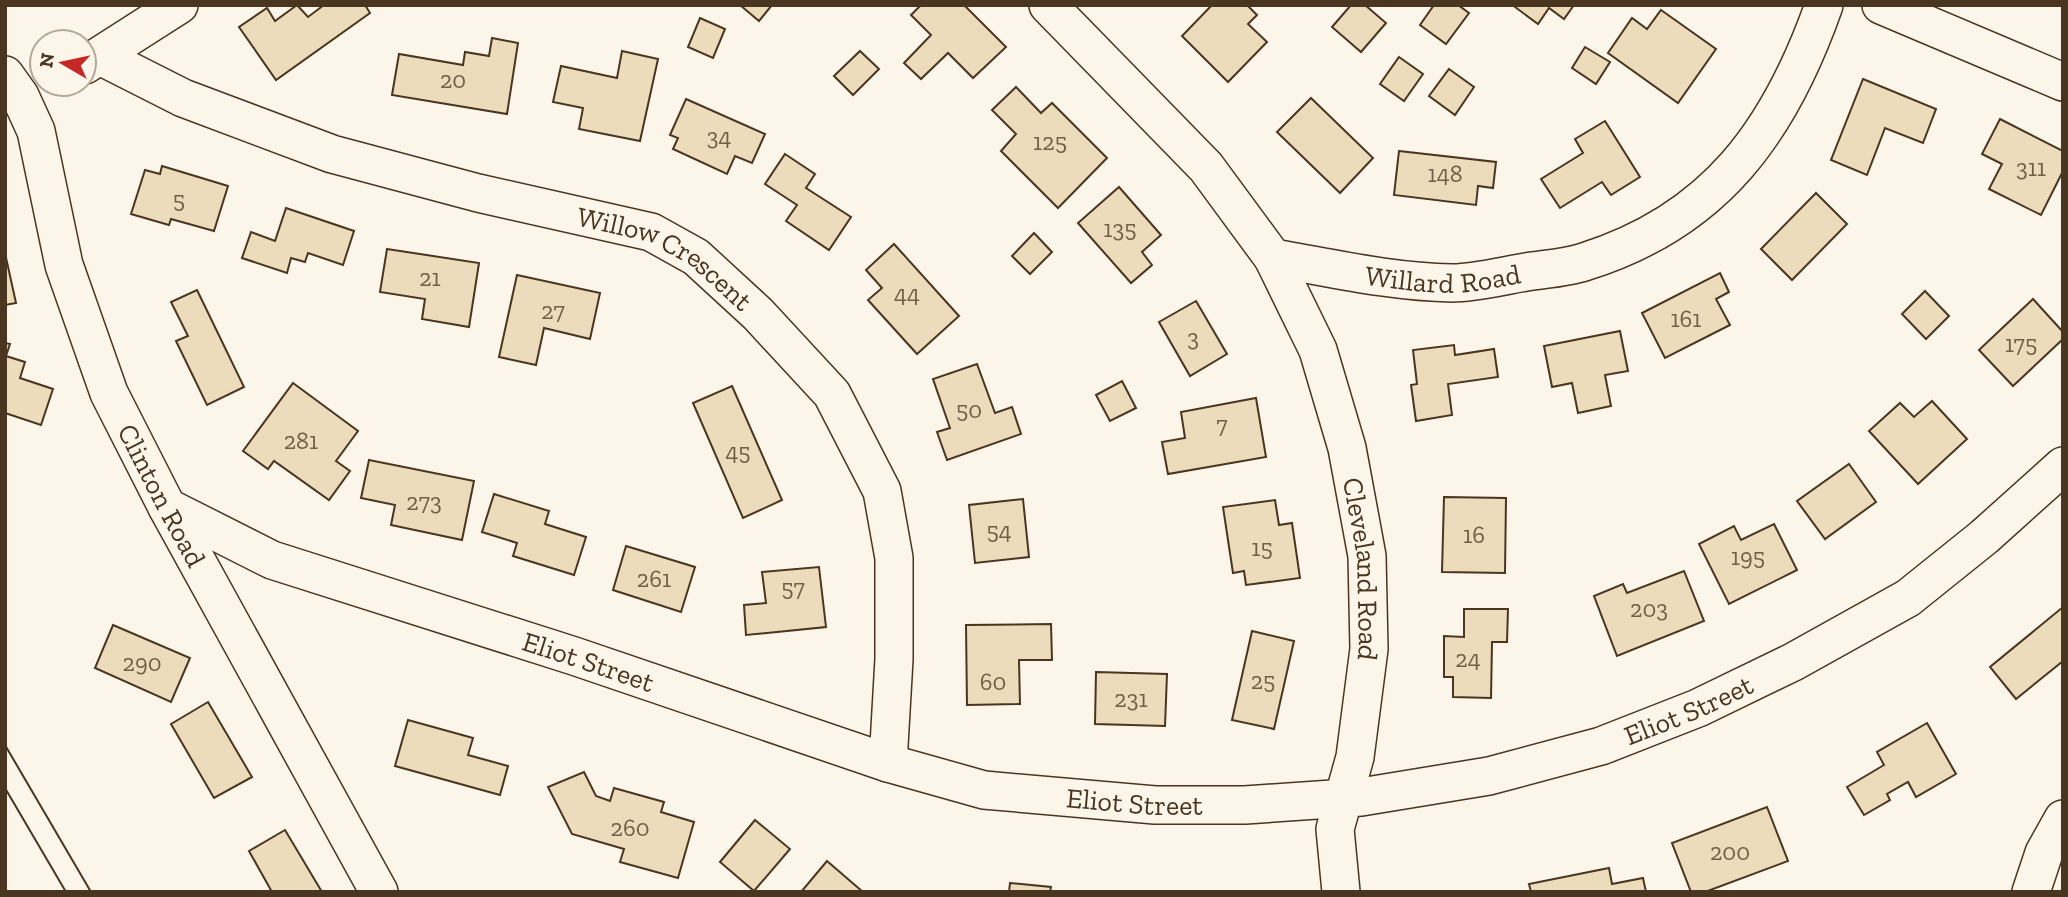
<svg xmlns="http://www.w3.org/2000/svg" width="2068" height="897" viewBox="0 0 2068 897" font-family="'Zilla Slab',serif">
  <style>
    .building { fill: #ecdcbc; stroke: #4a3520; stroke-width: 2 }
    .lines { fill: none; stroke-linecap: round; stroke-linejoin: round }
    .minor-casing { stroke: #4a3520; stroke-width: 40 }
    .minor { stroke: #fbf6e9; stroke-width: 37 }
    .tram { stroke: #4a3520; stroke-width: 2 }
    .labels { text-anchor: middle; stroke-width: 5; stroke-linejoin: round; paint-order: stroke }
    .number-label { font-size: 24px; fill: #725f47 }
    .street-label { font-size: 28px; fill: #4a3520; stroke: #fbf6e9 }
  </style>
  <rect width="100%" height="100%" fill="#fbf6e9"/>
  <!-- building -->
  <g class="building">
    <path d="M297 5 308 17 324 5H365L370 13 276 80 239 27 267 8 275 21Z"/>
    <path d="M740 5H772L759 21Z"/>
    <path d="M921 5H964L1006 47 973 78 948 53 921 79 904 63 931 35 911 15Z"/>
    <path d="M1212 5H1247L1257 15 1248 24 1267 42 1228 82 1182 36Z"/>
    <path d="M1351 5H1365L1386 23 1361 52 1332 27Z"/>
    <path d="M1434 5H1458L1469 13 1446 44 1420 25Z"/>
    <path d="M1516 5H1574L1564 19 1549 8 1538 24 1515 7Z"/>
    <path d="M1661 10 1716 49 1678 103 1608 53 1632 18 1647 29Z"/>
    <path d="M700 18 725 29 713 58 688 47Z"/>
    <path d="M492 38 518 43 507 114 392 95 399 54 463 65 465 52 489 56Z"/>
    <path d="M1585 47 1610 62 1596 84 1572 68Z"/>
    <path d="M622 51 658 59 640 141 579 129 583 108 553 102 561 66 617 78Z"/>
    <path d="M860 51 879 69 853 95 834 76Z"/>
    <path d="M1399 57 1423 74 1404 101 1380 84Z"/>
    <path d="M1449 69 1474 87 1455 115 1429 96Z"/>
    <path d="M1863 79 1936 109 1923 143 1885 128 1867 175 1831 160Z"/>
    <path d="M1016 87 1041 113 1052 103 1107 158 1058 208 1001 151 1016 134 992 110Z"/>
    <path d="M1311 98 1373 158 1340 193 1277 132Z"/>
    <path d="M686 99 765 134 752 163 735 156 727 174 673 149 678 138 670 135Z"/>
    <path d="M2000 119 2063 151V171L2041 215 1989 189 2002 164 1982 154Z"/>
    <path d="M1605 121 1640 177 1611 195 1602 182 1560 208 1541 179 1583 153 1575 139Z"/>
    <path d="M1399 151 1496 162 1493 188 1478 186 1476 205 1394 195Z"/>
    <path d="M785 154 815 174 806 188 851 217 829 250 786 221 797 205 765 184Z"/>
    <path d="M162 166 228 186 214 231 171 219 169 225 131 214 145 170 160 174Z"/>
    <path d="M1119 187 1161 235 1142 252 1152 265 1131 283 1078 223Z"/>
    <path d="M1816 193 1847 224 1792 280 1761 249Z"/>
    <path d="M286 208 354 231 343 265 308 253 305 262 291 258 287 273 242 258 251 232 275 241Z"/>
    <path d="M1034 233 1052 252 1030 274 1012 256Z"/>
    <path d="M894 244 959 316 917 354 868 300 882 288 866 270Z"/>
    <path d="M387 249 479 263 469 327 422 319 425 299 380 292Z"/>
    <path d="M5 253 16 303 5 305Z"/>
    <path d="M1720 273 1729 292 1716 299 1730 325 1665 358 1642 313Z"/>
    <path d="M517 275 600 293 590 339 544 328 536 365 499 357Z"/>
    <path d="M197 290 244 387 207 405 176 341 188 336 171 302Z"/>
    <path d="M1925 291 1949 316 1926 339 1902 314Z"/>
    <path d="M2033 299 2063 332V339L2013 386 1979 350Z"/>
    <path d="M1196 301 1227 354 1190 376 1159 322Z"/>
    <path d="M1620 331 1628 371 1605 375 1611 406 1578 413 1572 383 1552 387 1544 346Z"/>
    <path d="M5 343 10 344 6 356 25 362 20 378 53 389 41 425 5 413Z"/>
    <path d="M1454 345 1455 355 1494 349 1498 377 1448 384 1452 415 1416 421 1411 385 1417 384 1413 350Z"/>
    <path d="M977 364 995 413 1012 407 1021 434 947 460 937 432 950 428 933 379Z"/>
    <path d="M1122 381 1136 408 1110 421 1096 395Z"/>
    <path d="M293 383 358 431 336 461 350 471 329 500 274 461 268 469 243 451Z"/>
    <path d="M732 386 782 500 743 518 693 403Z"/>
    <path d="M1256 398 1266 457 1168 474 1162 442 1185 438 1181 412Z"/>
    <path d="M1932 401 1967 439 1918 484 1869 431 1900 403 1914 417Z"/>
    <path d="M369 460 474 481 462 540 391 525 395 505 361 498Z"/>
    <path d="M1849 464 1876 502 1825 539 1797 501Z"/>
    <path d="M494 494 549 511 545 524 586 537 574 575 513 556 517 543 482 532Z"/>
    <path d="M1444 497 1506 498 1505 573 1442 572Z"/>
    <path d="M1023 499 1029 557 975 563 969 505Z"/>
    <path d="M1275 500 1279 525 1292 523 1300 578 1246 585 1244 571 1233 573 1223 507Z"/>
    <path d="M1774 524 1797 570 1729 604 1699 544 1734 526 1741 540Z"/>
    <path d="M626 546 695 567 681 612 613 590Z"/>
    <path d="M819 567 826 627 746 635 744 605 766 603 762 572Z"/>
    <path d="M1684 571 1704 621 1617 656 1594 596 1623 584 1627 593Z"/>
    <path d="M2063 607V661L2016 699 1990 667Z"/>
    <path d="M1464 609H1508L1507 642H1492L1491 698 1453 697V677H1444V636L1464 637Z"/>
    <path d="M1051 624 1052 660H1019L1020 704 967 705 966 625Z"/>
    <path d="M113 625 190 658 171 702 95 668Z"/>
    <path d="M1252 631 1294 641 1274 729 1232 720Z"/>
    <path d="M1096 672 1167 674 1165 726 1095 724Z"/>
    <path d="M208 702 252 777 214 798 171 724Z"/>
    <path d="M408 720 473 738 468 755 508 766 500 795 395 766Z"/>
    <path d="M1927 723 1956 774 1916 797 1908 782 1887 794 1890 800 1864 815 1847 787 1884 765 1877 752Z"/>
    <path d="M584 772 596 796 610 801 614 788 664 802 661 812 694 822 678 878 620 862 624 849 572 834 548 787Z"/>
    <path d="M1767 807 1788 861 1705 892H1691L1672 843Z"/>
    <path d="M755 820 790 849 754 891 720 862Z"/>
    <path d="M285 830 322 892H272L249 851Z"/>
    <path d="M827 861 863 892H801Z"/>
    <path d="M1609 868 1612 884 1643 878 1646 892H1531L1529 884Z"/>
    <path d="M1010 883 1051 887 1050 892H1009Z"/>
  </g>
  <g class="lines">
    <defs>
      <g id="minor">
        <path id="s1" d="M1048 5 1206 167 1273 258C1332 268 1392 282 1452 283 1476 283 1502 276 1526 272 1545 269 1566 268 1584 262 1716 221 1780 130 1824 5"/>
        <path d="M1881 5 2063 82"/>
        <path id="s2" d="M102 57 183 98 332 154 478 193 651 232 696 257 758 314 832 394 882 491 894 558V659L888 763"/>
        <path d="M85 65 179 5"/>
        <path id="s3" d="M5 75 20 96 36 131 64 265 109 393 167 507 379 892"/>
        <path id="s4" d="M1273 258 1318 350 1347 448 1367 556 1369 649 1355 757 1335 829 1341 892"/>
        <path id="s5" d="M167 507 272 560 574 656 888 763 984 790 1155 805H1245L1361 797 1489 776 1601 746 1698 708 1793 662 1908 598 1984 537 2063 466"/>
        <path d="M2031 892 2044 853 2063 819"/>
      </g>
    </defs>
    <!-- minor casing -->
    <use href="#minor" class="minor-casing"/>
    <!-- minor -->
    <use href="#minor" class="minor"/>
    <!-- tram -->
    <g class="tram">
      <path d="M5 745 91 892"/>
      <path d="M5 788 66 892"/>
    </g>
  </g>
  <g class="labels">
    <!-- number labels -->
    <g class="number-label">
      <text x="453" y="88">20</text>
      <text x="719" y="145">34</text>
      <text x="1050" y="150">125</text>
      <text x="2031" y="176">311</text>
      <text x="1445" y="182">148</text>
      <text x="179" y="208">5</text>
      <text x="1120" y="237">135</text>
      <text x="430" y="286">21</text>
      <text x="907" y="302">44</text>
      <text x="553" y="319">27</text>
      <text x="1686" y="327">161</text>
      <text x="1193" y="346">3</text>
      <text x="2021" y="352">175</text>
      <text x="969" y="418">50</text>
      <text x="1222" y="433">7</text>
      <text x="301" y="449">281</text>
      <text x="738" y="460">45</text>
      <text x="424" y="510">273</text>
      <text x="999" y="539">54</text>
      <text x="1474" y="543">16</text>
      <text x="1262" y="556">15</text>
      <text x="1748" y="565">195</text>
      <text x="654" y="587">261</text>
      <text x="793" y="596">57</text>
      <text x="1649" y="617">203</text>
      <text x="1468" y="667">24</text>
      <text x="142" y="671">290</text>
      <text x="1263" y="689">25</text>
      <text x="993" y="690">60</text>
      <text x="1131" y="707">231</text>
      <text x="630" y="836">260</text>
      <text x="1730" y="860">200</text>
    </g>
    <!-- street labels -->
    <g class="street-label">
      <text dy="10" stroke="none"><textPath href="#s2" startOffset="602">Willow Crescent</textPath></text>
      <text dy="10" stroke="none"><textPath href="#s1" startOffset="511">Willard Road</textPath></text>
      <text dy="10" stroke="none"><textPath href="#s3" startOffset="452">Clinton Road</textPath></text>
      <text dy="10" stroke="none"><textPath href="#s4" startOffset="327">Cleveland Road</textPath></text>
      <text dy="10" stroke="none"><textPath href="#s5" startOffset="450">Eliot Street</textPath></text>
      <text dy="10" stroke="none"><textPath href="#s5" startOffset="1584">Eliot Street</textPath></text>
      <text dy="10" stroke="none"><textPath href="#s5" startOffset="1017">Eliot Street</textPath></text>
    </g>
  </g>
  <!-- border -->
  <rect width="2068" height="897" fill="none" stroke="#4a3520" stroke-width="14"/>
  <!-- north arrow -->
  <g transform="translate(63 63) rotate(279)"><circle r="33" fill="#fbf6e9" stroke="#b4a999" stroke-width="2"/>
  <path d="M0-5L12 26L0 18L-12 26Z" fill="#c62828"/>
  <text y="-10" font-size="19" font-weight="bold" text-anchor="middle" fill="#4a3520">N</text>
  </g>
</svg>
